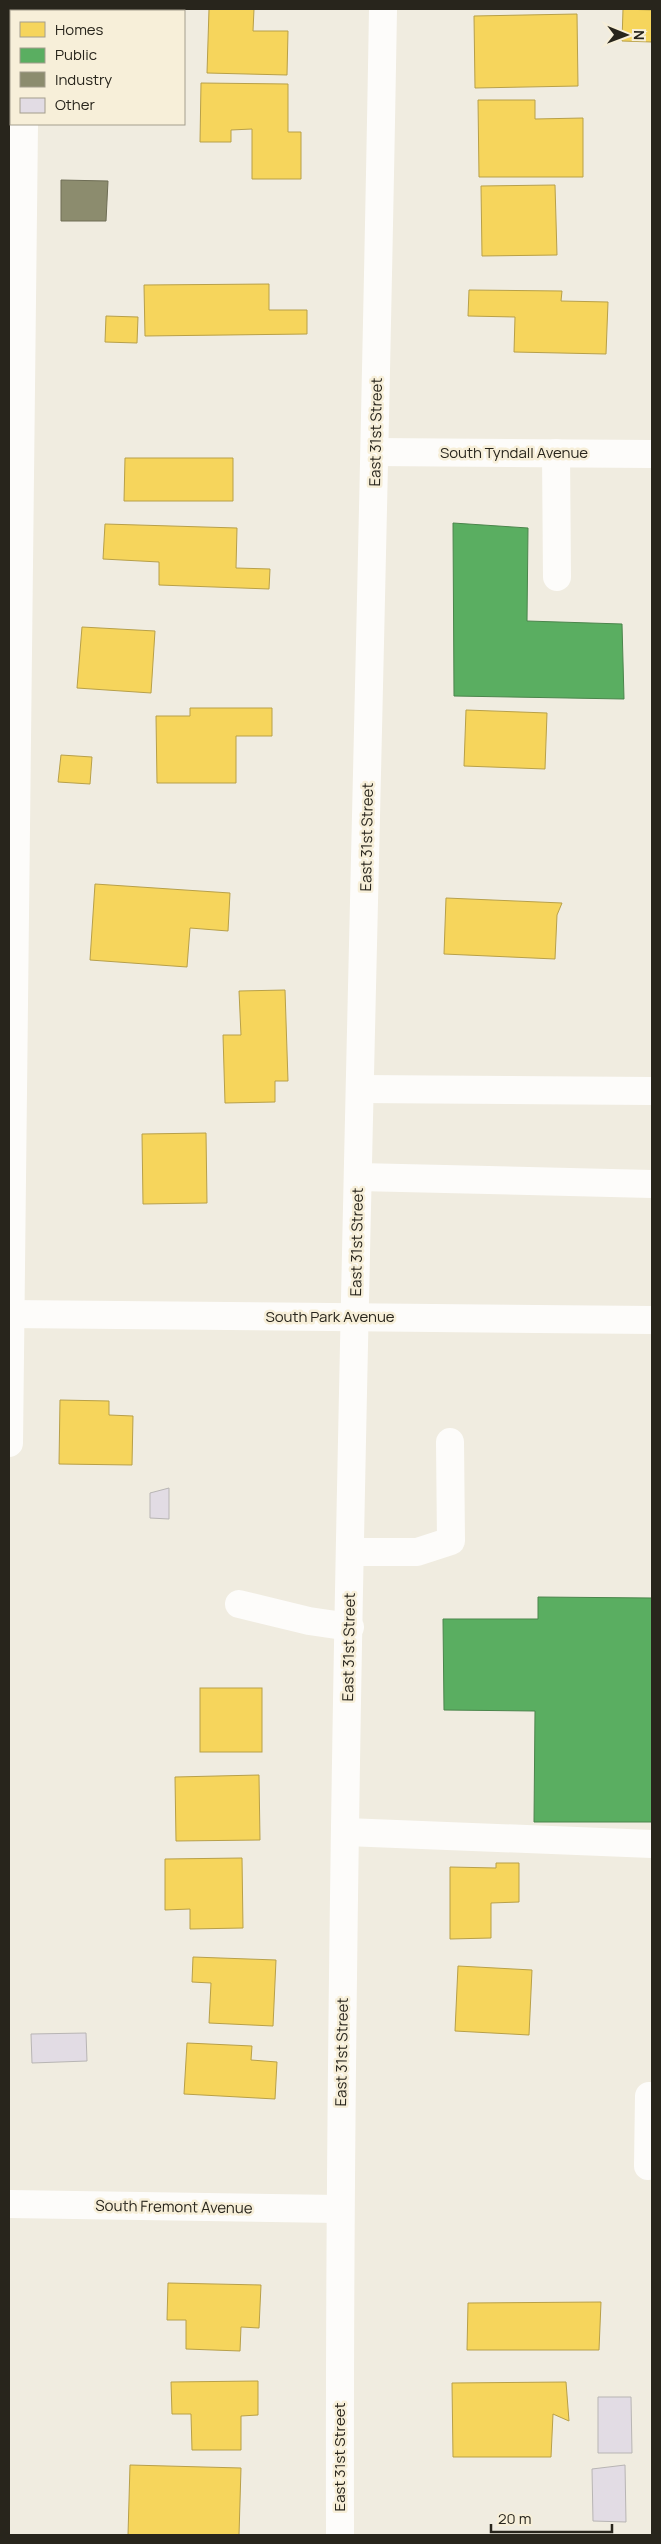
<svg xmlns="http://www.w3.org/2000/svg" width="661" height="2544" viewBox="0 0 661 2544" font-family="Manrope,sans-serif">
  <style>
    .homes { fill: #f6d55c; stroke: #b8a049 }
    .public { fill: #5aae61; stroke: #4b854c }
    .industry { fill: #8c8c6e; stroke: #6e6d55 }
    .building { fill: #e2dce4; stroke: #b8b5b4 }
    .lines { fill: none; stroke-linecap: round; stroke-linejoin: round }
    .minor { stroke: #fdfcfa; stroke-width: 28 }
    .major { stroke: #fdfcfa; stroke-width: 28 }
    .labels { text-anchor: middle; stroke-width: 5; stroke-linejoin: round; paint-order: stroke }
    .street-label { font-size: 15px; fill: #28251c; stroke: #f7efd9 }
  </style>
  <rect width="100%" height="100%" fill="#f0ece0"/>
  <!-- homes -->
  <g class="homes">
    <path d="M209 9H254L253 31H288L287 75 207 73Z"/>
    <path d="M623 9 652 10V42L622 41Z"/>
    <path d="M577 14 578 86 475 88 474 16Z"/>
    <path d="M201 83 288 84V132H301V179H252V129L231 130V142H200Z"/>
    <path d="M478 100H535V119L583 118V177H479Z"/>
    <path d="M555 185 557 255 482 256 481 186Z"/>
    <path d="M269 284V310H307V334L145 336 144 285Z"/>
    <path d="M469 290 562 291 561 301 608 302 606 354 514 352 515 317 468 316Z"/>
    <path d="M106 316 138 317 137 343 105 342Z"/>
    <path d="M125 458H233V501H124Z"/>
    <path d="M105 524 237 528 236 568 270 569 269 589 159 585V562L103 559Z"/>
    <path d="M82 627 155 631 151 693 77 688Z"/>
    <path d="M190 708H272V736H236V783H157L156 716H190Z"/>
    <path d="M466 710 547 713 545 769 464 766Z"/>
    <path d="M61 755 92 757 90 784 58 782Z"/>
    <path d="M95 884 230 893 228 931 190 928 187 967 90 960Z"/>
    <path d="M446 898 562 903 557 915 555 959 444 954Z"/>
    <path d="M285 990 288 1081H275V1102L225 1103 223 1035H241L239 991Z"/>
    <path d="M206 1133 207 1203 143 1204 142 1134Z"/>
    <path d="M60 1400 109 1401V1415L133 1416 132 1465 59 1464Z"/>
    <rect x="200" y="1688" width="62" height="64"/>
    <path d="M259 1775 260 1840 176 1841 175 1777Z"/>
    <path d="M242 1858 243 1928 190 1929V1909L165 1910V1859Z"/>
    <path d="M496 1863H519V1902L491 1903V1938L450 1939V1867L496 1868Z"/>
    <path d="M193 1957 276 1960 273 2026 209 2023 211 1983 192 1982Z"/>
    <path d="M458 1966 532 1970 529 2035 455 2031Z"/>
    <path d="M187 2043 252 2046 251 2060 277 2062 275 2099 184 2094Z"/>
    <path d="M168 2283 261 2285 259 2328 241 2327 240 2351 186 2349V2320H167Z"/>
    <path d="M601 2302 599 2350H467L468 2303Z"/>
    <path d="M258 2381V2415L241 2416V2450H192L191 2414H172L171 2382Z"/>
    <path d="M566 2382 569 2421 553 2414 551 2457H453L452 2383Z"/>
    <path d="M130 2465 241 2468 239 2535H128Z"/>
  </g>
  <!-- public -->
  <g class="public">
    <path d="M453 523 528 528 527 621 622 624 624 699 454 696Z"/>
    <path d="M538 1597 652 1598V1822H534L535 1711 444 1710 443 1619H538Z"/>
  </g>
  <!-- industry -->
  <path class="industry" d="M61 180 108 181 106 221H61Z"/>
  <!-- building -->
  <g class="building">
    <path d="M169 1488V1519L150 1518V1493Z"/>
    <path d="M86 2033 87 2061 32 2063 31 2034Z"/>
    <path d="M598 2397H631L632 2453H598Z"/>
    <path d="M625 2465 626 2522 593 2521 592 2469Z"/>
  </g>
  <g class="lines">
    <!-- minor -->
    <g class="minor">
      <path d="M25 11V9"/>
      <path d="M376 452 652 454"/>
      <path d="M556 453 557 577"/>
      <path d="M360 1089 652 1091"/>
      <path d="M358 1177 652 1184"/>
      <path d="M9 1443 24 124"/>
      <path d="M351 1552H417L451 1541 450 1442"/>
      <path d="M239 1604 309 1621 350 1627"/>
      <path d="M346 1832 652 1844"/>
      <path d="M648 2166 649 2096"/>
      <path d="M9 2204 339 2209"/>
      <path d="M340 2535C338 1693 369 851 383 9"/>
    </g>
    <!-- major -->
    <path class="major" d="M9 1314 652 1320"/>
  </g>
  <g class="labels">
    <!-- street labels -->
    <g class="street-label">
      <text transform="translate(376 432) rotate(-89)" y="5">East 31st Street</text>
      <text x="514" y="458">South Tyndall Avenue</text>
      <text transform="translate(367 837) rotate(-89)" y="5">East 31st Street</text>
      <text transform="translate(357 1242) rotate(-89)" y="5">East 31st Street</text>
      <text x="330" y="1322">South Park Avenue</text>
      <text transform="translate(349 1647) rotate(-89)" y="5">East 31st Street</text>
      <text transform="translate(342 2052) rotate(-89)" y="5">East 31st Street</text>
      <text transform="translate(174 2207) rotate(1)" y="5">South Fremont Avenue</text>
      <text transform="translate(340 2457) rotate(-90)" y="5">East 31st Street</text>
    </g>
  </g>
  <!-- border -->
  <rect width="661" height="2544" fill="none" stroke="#28251c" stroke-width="20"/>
  <!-- legend -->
  <rect x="10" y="10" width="175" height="115" fill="#f7efd9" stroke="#a49e8d"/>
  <rect x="20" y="22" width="25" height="15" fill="#f6d55c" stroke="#a49e8d"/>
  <text x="55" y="35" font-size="15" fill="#28251c">Homes</text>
  <rect x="20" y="48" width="25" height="15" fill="#5aae61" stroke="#a49e8d"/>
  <text x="55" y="60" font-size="15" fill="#28251c">Public</text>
  <rect x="20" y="72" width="25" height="15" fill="#8c8c6e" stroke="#a49e8d"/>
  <text x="55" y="85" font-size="15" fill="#28251c">Industry</text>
  <rect x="20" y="98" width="25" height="15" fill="#e2dce4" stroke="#a49e8d"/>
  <text x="55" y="110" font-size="15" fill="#28251c">Other</text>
  <!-- north arrow -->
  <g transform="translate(626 35) rotate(91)" stroke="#f7efd9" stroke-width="4" paint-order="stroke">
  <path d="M0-4L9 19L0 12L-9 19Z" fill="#28251c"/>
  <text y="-8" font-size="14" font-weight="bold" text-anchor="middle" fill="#28251c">N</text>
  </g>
  <!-- scale -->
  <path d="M491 2524v8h121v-8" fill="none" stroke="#28251c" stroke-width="2.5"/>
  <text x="498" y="2524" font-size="15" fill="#28251c" stroke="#f7efd9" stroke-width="4" paint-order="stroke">20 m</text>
</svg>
